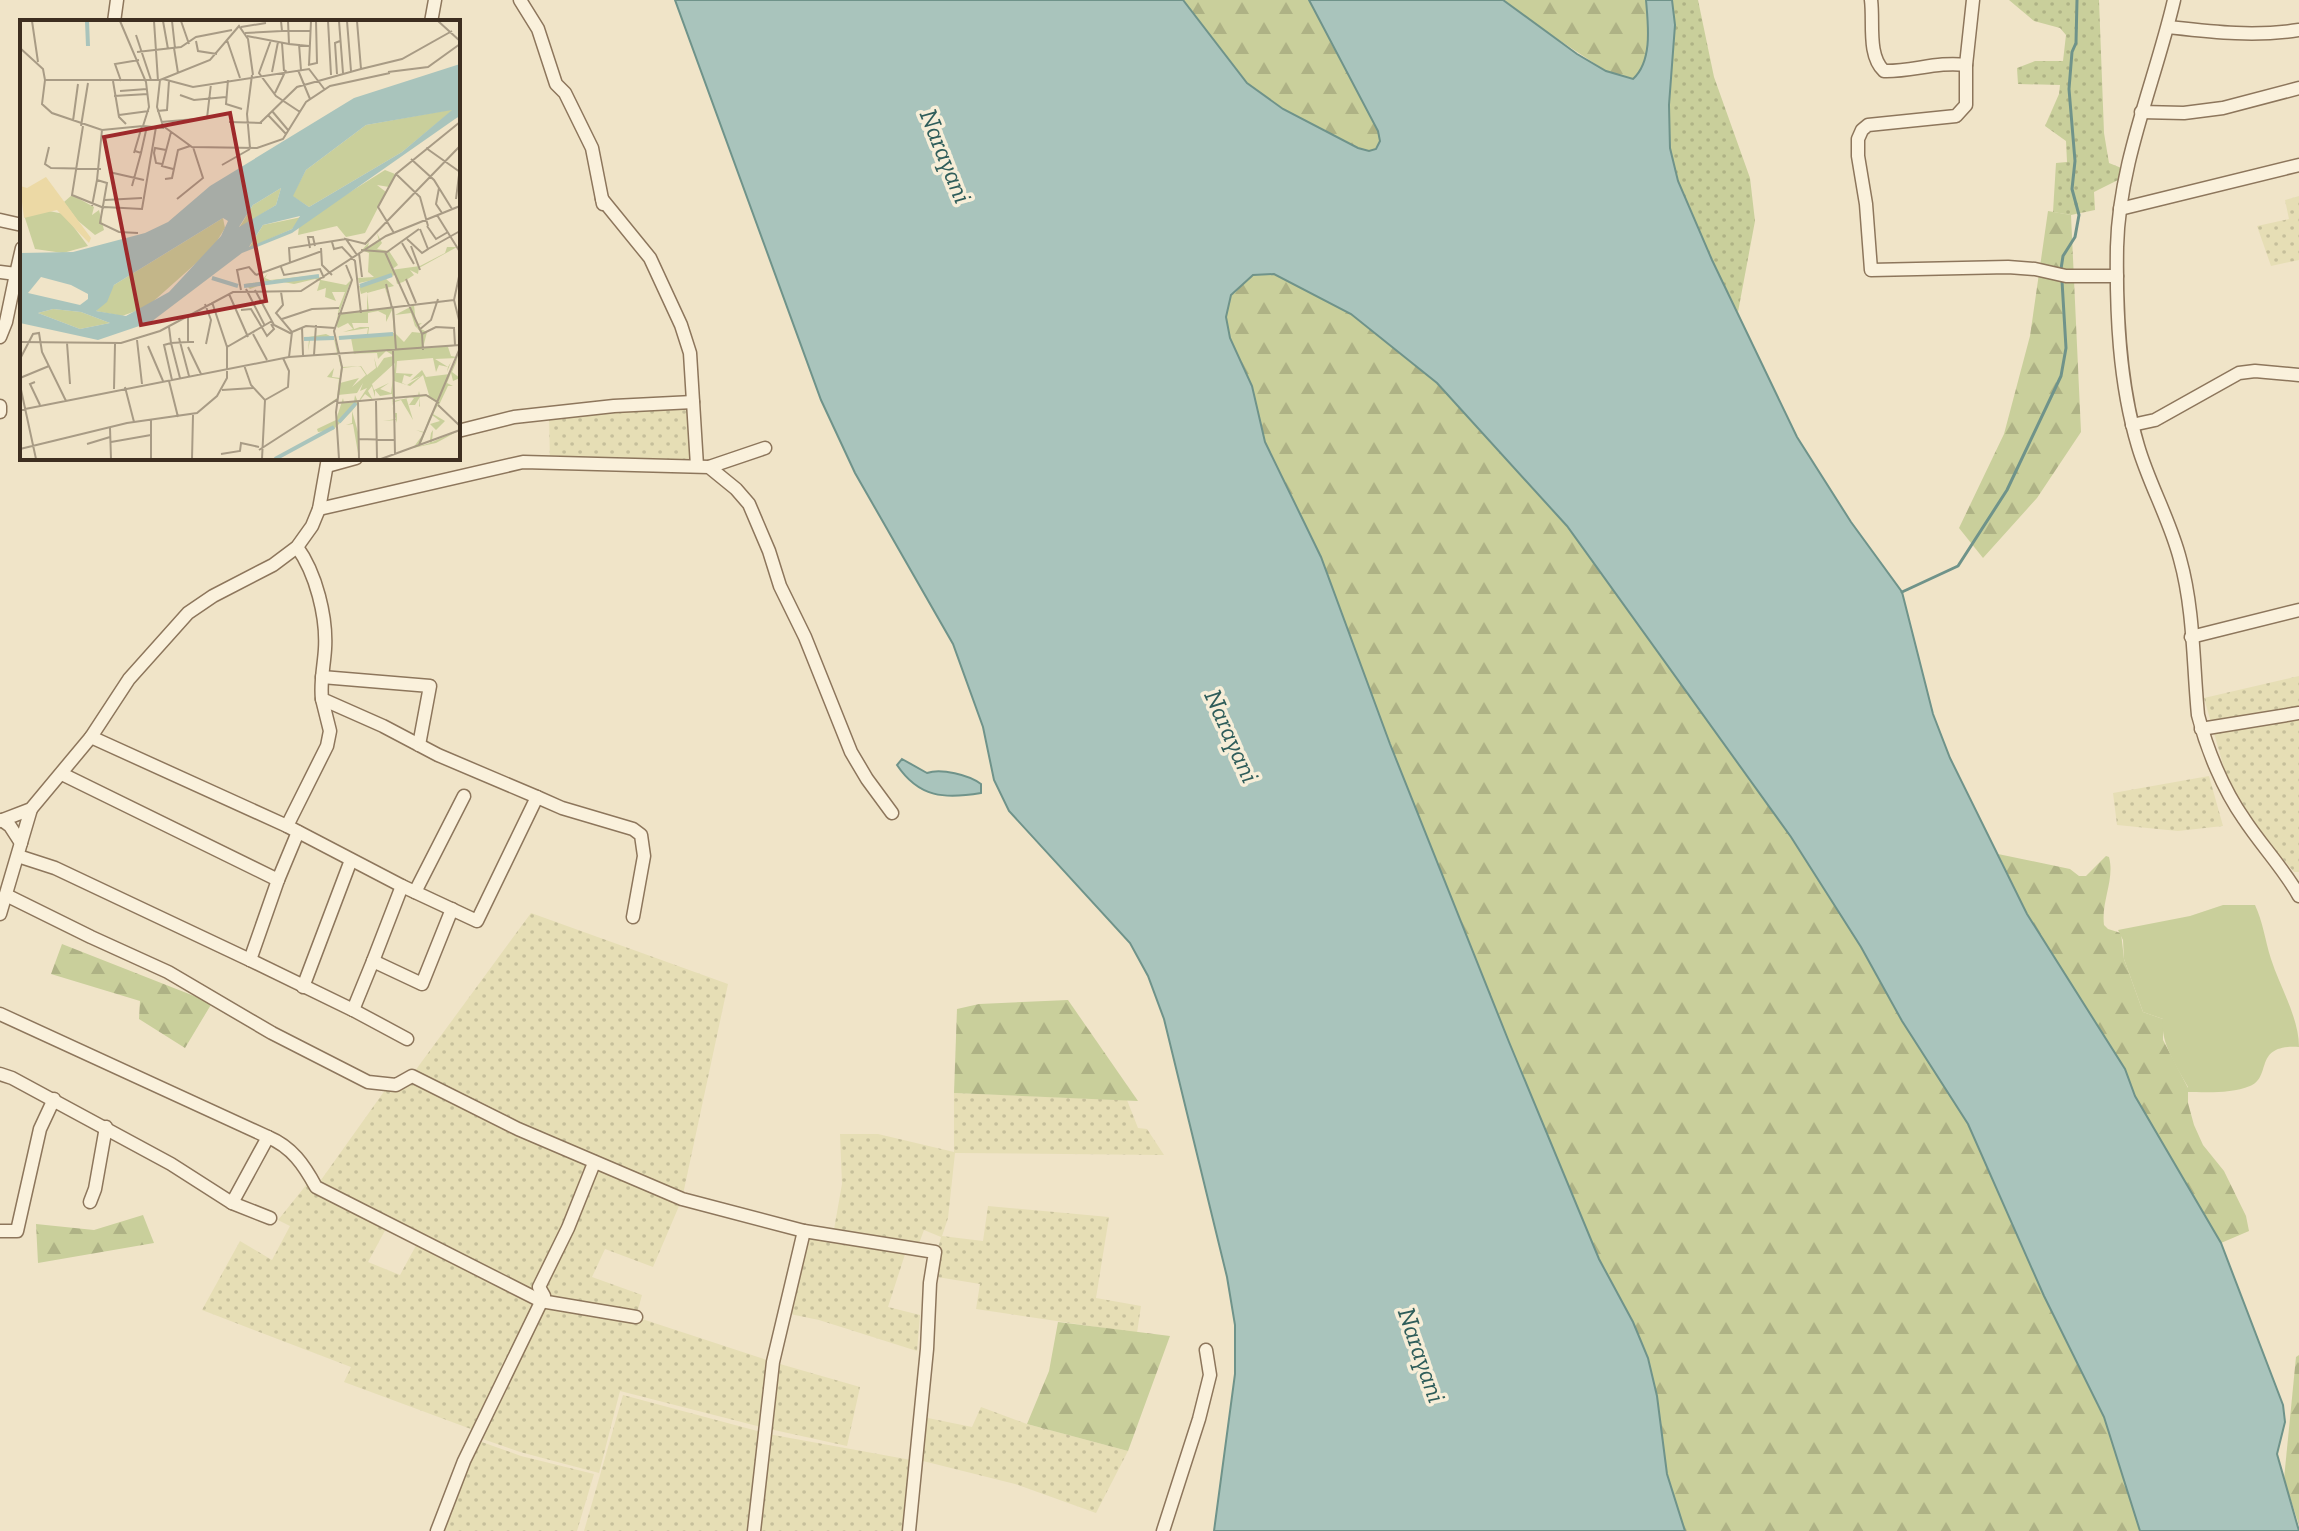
<svg xmlns="http://www.w3.org/2000/svg" width="2299" height="1531" viewBox="0 0 2299 1531" font-family="'Zilla Slab',serif">
  <style>
    .farmland { fill: url(#farmland-dots); fill-rule: evenodd }
    .grass { fill: url(#grass-dots) }
    .forest { fill: url(#forest-firs) }
    .garden { fill: #c9cf9b }
    .water { fill: #a9c4bc; stroke: #6f938a; stroke-width: 2 }
    .lines { fill: none; stroke-linecap: round; stroke-linejoin: round }
    .stream { stroke: #6f938a; stroke-width: 3 }
    .minor-casing { stroke: #8d765c; stroke-width: 15 }
    .minor { stroke: #faf1dc; stroke-width: 12 }
    .labels { text-anchor: middle; stroke-width: 7; stroke-linejoin: round; paint-order: stroke }
    .water-label { font-size: 26px; font-style: italic; fill: #2f5d5a; stroke: #f7eed8 }
    .inset-river { fill: none; stroke: #a9c4bc; stroke-width: 4 }
    .inset-road { fill: none; stroke: #a89b85; stroke-width: 2 }
    .view { fill: #9e2a2b; fill-opacity: 0.15; stroke: #9e2a2b; stroke-width: 4 }
    .inset-edge { fill: none; stroke: #3d2e20; stroke-width: 4 }
  </style>
  <defs>
    <pattern id="farmland-dots" width="8" height="8" patternUnits="userSpaceOnUse" patternTransform="scale(2)"><rect width="8" height="8" fill="#e6deb5"/><path d="M2 2h.1M6 6h.1" fill="none" stroke="#c6bf9b" stroke-width="1.8" stroke-linecap="round"/></pattern>
    <pattern id="grass-dots" width="8" height="8" patternUnits="userSpaceOnUse" patternTransform="scale(2)"><rect width="8" height="8" fill="#c9cf9b"/><path d="M2 2h.1M6 6h.1" fill="none" stroke="#aeb285" stroke-width="1.8" stroke-linecap="round"/></pattern>
    <pattern id="forest-firs" width="22" height="20" patternUnits="userSpaceOnUse" patternTransform="scale(2)"><rect width="22" height="20" fill="#c9cf9b"/><path d="M5 1l3.5 6h-7zM16 11l3.5 6h-7z" fill="#aeb285"/></pattern>
  </defs>
  <rect width="100%" height="100%" fill="#f0e4c8"/>
  <!-- farmland -->
  <g class="farmland">
    <path d="M2299 196V260L2271 266 2257 226 2289 219 2285 200Z"/>
    <path d="M693 402 697 466 550 463 549 413Z"/>
    <path d="M2299 676V872H2294L2248 818 2228 782 2204 698Z"/>
    <path d="M2209 776 2223 826 2178 831 2117 825 2113 793Z"/>
    <path d="M531 913 728 984 682 1199 653 1267 605 1249 592 1277 642 1295 636 1317 773 1362 860 1387 847 1446 765 1428 620 1391 599 1473 520 1452 477 1437 479 1432 344 1382 351 1367 202 1310 240 1241 272 1260 290 1226 278 1220 307 1184 316 1187 388 1086 412 1075ZM388 1225 419 1240 400 1275 368 1262Z"/>
    <path d="M954 1093 1127 1100 1138 1128 1147 1129 1164 1155 955 1153 948 1218 942 1236 983 1241 988 1206 1109 1217 1096 1298 1141 1306 1137 1333 976 1309 980 1284 931 1276 941 1237 924 1230 917 1249 907 1248 888 1307 920 1315 917 1351 819 1320 785 1313 804 1231 833 1235 842 1184 840 1134H878L954 1152Z"/>
    <path d="M623 1395 761 1432 750 1531H584Z"/>
    <path d="M981 1407 1027 1424 1128 1451 1096 1513 1015 1484 919 1460 923 1417 972 1427Z"/>
    <path d="M768 1434 911 1460 904 1531H758Z"/>
    <path d="M479 1441 521 1456 594 1474 577 1531H444Z"/>
  </g>
  <!-- grass -->
  <g class="grass">
    <path d="M1672 0H1698L1714 77 1750 178 1755 221 1738 312C1716 268 1676 196 1670 147 1664 98 1679 49 1672 0Z"/>
    <path d="M2009 0H2099L2104 133 2109 163 2124 169 2120 179 2094 192 2095 210 2071 215 2053 212 2056 163 2067 162 2066 141 2045 126 2059 94 2060 85 2018 84 2017 68 2035 61H2063L2066 35 2060 28 2034 21Z"/>
  </g>
  <!-- forest -->
  <g class="forest">
    <path d="M1183 0H1309L1378 131 1380 141 1376 149 1369 151 1358 148 1283 109 1247 83Z"/>
    <path d="M1503 0H1646C1648 25 1653 60 1633 79L1621 77 1606 71 1518 13Z"/>
    <path d="M2048 211 2071 215 2081 432 2037 498 1983 558 1959 528 2004 434 2030 336Z"/>
    <path d="M1274 273 1351 314 1437 383 1567 526 1791 837 1861 947 1902 1021 1968 1124 2044 1296 2104 1417 2140 1531H1685L1667 1474 1657 1396 1648 1357 1633 1322 1599 1259 1509 1042 1390 744 1321 557 1265 442 1252 386 1230 338 1226 317 1231 295 1253 275Z"/>
    <path d="M1998 854 2070 869 2079 876H2086L2106 856 2109 857C2115 880 2101 901 2104 925L2108 929 2121 933 2124 959 2143 1012 2163 1019V1040L2188 1088V1103L2194 1125 2203 1145 2224 1171 2246 1216 2249 1231 2221 1243 2135 1096 2125 1069 2027 914Z"/>
    <path d="M62 944 212 1003 185 1048 139 1019 140 1001 51 974Z"/>
    <path d="M1068 1000 1138 1101 954 1093 957 1009 979 1004Z"/>
    <path d="M143 1215 154 1243 38 1263 36 1224 94 1230Z"/>
    <path d="M1058 1322 1170 1336 1128 1451 1027 1424 1049 1371Z"/>
    <path d="M2299 1355V1525L2284 1479 2296 1357Z"/>
  </g>
  <!-- garden -->
  <path class="garden" d="M2223 905H2255C2263 922 2265 940 2271 959 2280 987 2299 1018 2299 1047 2252 1044 2273 1077 2250 1086 2231 1094 2206 1092 2186 1092L2188 1087C2176 1065 2160 1043 2163 1019L2143 1012 2124 959 2123 940 2118 930 2190 916Z"/>
  <!-- water -->
  <g class="water">
    <path d="M675 0H1183L1247 83 1283 109 1358 148 1369 151 1376 149 1380 141 1378 131 1309 0H1503L1577 54 1606 71 1633 79C1653 61 1648 24 1646 0H1672L1675 25 1669 105 1670 148 1678 181 1712 260 1797 437 1851 522 1902 592 1933 714 1950 758 2027 914 2125 1069 2135 1096 2221 1243 2283 1405 2285 1422 2277 1454 2299 1531H2140L2104 1417 2044 1296 1968 1124 1902 1021 1861 947 1791 837 1567 526 1437 383 1351 314 1274 274 1253 275 1231 295 1226 317 1230 338 1252 386 1265 442 1321 557 1390 744 1509 1042 1599 1259 1633 1322 1648 1358 1657 1396 1667 1474 1685 1531H1214L1235 1374V1325L1227 1277 1164 1019 1148 976 1130 943 1009 811 994 780 983 727 953 644 855 473 821 400Z"/>
    <path d="M902 759 927 773C941 768 969 775 981 784V793C945 799 919 798 897 765Z"/>
  </g>
  <g class="lines">
    <!-- stream -->
    <g class="stream">
      <path d="M2061 269 2063 256 2075 237 2079 215 2072 189 2075 161 2069 89 2072 52 2076 43 2077 0"/>
      <path d="M1902 592 1958 566 2007 490 2061 376 2066 348 2062 281"/>
    </g>
    <defs>
      <g id="minor">
        <path d="M520 0 538 29 556 84 565 93 592 148 603 204"/>
        <path d="M1871 0C1874 22 1867 55 1884 71 1911 72 1938 61 1966 65"/>
        <path d="M1973 0 1966 65V105L1956 116 1868 125 1862 130 1858 139V156L1866 204 1871 270 2008 267 2035 269 2066 276H2117"/>
        <path d="M2174 0C2155 82 2119 162 2117 247 2116 312 2119 383 2138 446 2149 484 2170 520 2180 559 2194 609 2193 664 2198 715 2207 750 2223 789 2244 819 2261 845 2284 869 2299 896"/>
        <path d="M114 22 117 0"/>
        <path d="M431 22 435 0"/>
        <path d="M2168 27C2213 32 2254 37 2299 30"/>
        <path d="M2141 112 2184 113 2223 108 2299 88"/>
        <path d="M602 199 650 258 681 325 690 353 697 466"/>
        <path d="M2120 209 2299 165"/>
        <path d="M0 220 22 225"/>
        <path d="M0 272 16 274 6 322 0 337"/>
        <path d="M16 274 22 248"/>
        <path d="M0 406V412"/>
        <path d="M2132 425 2155 420 2239 373 2255 371 2299 375"/>
        <path d="M458 431 514 417 614 406 693 402"/>
        <path d="M327 466 356 458"/>
        <path d="M709 467 765 448"/>
        <path d="M319 509 523 462 709 467 736 489 749 504 769 551 780 586 805 637 851 752 867 779 892 813"/>
        <path d="M297 547C316 573 327 617 325 649 324 666 320 682 322 699L383 726 438 755 537 797 562 808 633 829 641 835 644 856 633 917"/>
        <path d="M2191 637 2299 610"/>
        <path d="M322 677 430 686 419 745"/>
        <path d="M2201 729 2299 713"/>
        <path d="M91 737 287 826 402 886 477 921 537 797"/>
        <path d="M62 774 278 880"/>
        <path d="M2 820 10 826 21 843"/>
        <path d="M0 821 31 809 91 737 129 679 188 613 213 596 273 565 297 547 312 526 319 509 328 458"/>
        <path d="M287 826 327 746 330 731 322 699"/>
        <path d="M298 832 278 880 250 960 353 1010 373 961 422 984 452 909"/>
        <path d="M18 856 55 868 250 960"/>
        <path d="M415 892 464 796"/>
        <path d="M6 895 91 937 168 972 272 1033 368 1082 396 1085 412 1076 518 1129 682 1199 804 1231 935 1252 930 1283 927 1349 909 1531"/>
        <path d="M0 914 31 809"/>
        <path d="M373 961 402 886"/>
        <path d="M303 987 351 860"/>
        <path d="M353 1010 407 1039"/>
        <path d="M0 1014 268 1137 232 1203"/>
        <path d="M0 1074 12 1078 171 1164 232 1203 270 1218"/>
        <path d="M268 1137C292 1147 304 1165 316 1187L541 1301 636 1317"/>
        <path d="M90 1202 95 1189 106 1127"/>
        <path d="M0 1231H17L40 1129 54 1099"/>
        <path d="M437 1531 464 1461 544 1296 539 1287 568 1228 594 1163"/>
        <path d="M754 1531 773 1362 804 1231"/>
        <path d="M1163 1531 1199 1419 1210 1375 1206 1350"/>
      </g>
    </defs>
    <!-- minor casing -->
    <use href="#minor" class="minor-casing"/>
    <!-- minor -->
    <use href="#minor" class="minor"/>
  </g>
  <g class="labels">
    <!-- water labels -->
    <g class="water-label">
      <text transform="translate(946 156) rotate(68)" y="9">Narayani</text>
      <text transform="translate(1232 736) rotate(66)" y="9">Narayani</text>
      <text transform="translate(1422 1355) rotate(71)" y="9">Narayani</text>
    </g>
  </g>
  <!-- overview -->
  <g transform="translate(20 20)">
    <rect width="440" height="440" fill="#f0e4c8"/>
    <path d="M357 213 362 223 357 229 369 231 378 245 371 250 400 246 425 233 427 227H437L399 248 398 254 390 250 394 255 383 262 377 264 375 255 365 258 374 266 366 268 370 283 365 268 347 273 349 291 389 285 374 288 375 313 384 322 392 312 402 313 395 306 391 293 375 295 394 285 396 304 402 303 397 307 407 312 403 328 434 326 428 327 431 336 437 337 440 327 436 343 432 352 440 358 433 361 431 353 427 363 433 366H428L419 385 424 390 440 373 424 390 440 405 418 385 413 394 425 401 416 410 410 404 420 401 412 395 400 426 410 423V420L411 413 413 410 412 422 440 410 416 423 393 428 404 413 396 410 404 412 409 398 417 383 406 376 400 377V386L399 387 400 377 395 385H389L394 378 386 377 393 400 381 380 372 383 374 393H377V403H389H377L376 400 363 401 376 399 373 392 372 374 360 376 355 370V377L352 366 348 371 353 380 345 374 332 391 338 412 339 439 333 404 326 405V411V405L332 403V391L313 410 298 412 297 409 316 400 323 378 324 383 334 382 335 375 338 382 347 368 340 371 343 363 337 373 318 375 317 381 288 398 317 378 319 359 307 357 314 348 312 357 320 358 321 348 318 335H311L317 333 314 319H295L294 334H299L294 335V320H290L288 331 289 319 283 318 306 314 314 318 320 333 334 334 331 318 316 317 347 315 348 308 323 312 333 309 328 303 318 308 316 305 319 288 294 289 319 287 325 272H312L316 281 305 277 306 268 297 271 300 261 295 259 274 264 253 260 230 269 225 264 240 262 248 253 245 258 250 260 298 255 301 260 326 265 331 260 319 293 347 291V272L341 274 339 266 353 260 339 263 338 258 354 257 348 252 349 233 342 230 349 222 348 227 359 221ZM372 290 374 313 348 315 349 307H358H340L334 309 332 303H348V293L358 291 366 295V302ZM366 331 374 336 364 338 357 348 354 337 356 348 347 355 341 346 323 347 317 334 357 333 358 339ZM413 338 416 352 419 345 428 347 427 352 431 342 428 347 415 339 437 338 430 354 406 357 402 350 390 361 401 356 387 365 382 363 384 355 390 357 393 354 376 353 377 341ZM375 343 371 373 360 369 369 363 354 370 352 364ZM323 348 340 346 346 355 332 367 339 358 320 363ZM403 355 409 375 400 376 399 371 398 376 373 381 374 361 390 366Z" fill="#c9cf9b" fill-rule="evenodd"/>
    <path d="M434 89 382 132 289 187 272 176 286 150 346 105ZM365 150 375 154 369 167 357 165 366 172 345 213 326 217 317 206 278 215 279 207 295 194ZM261 168 256 185 219 208 233 185ZM52 175 74 187 72 195 79 190 84 210 75 215 57 200 44 182ZM24 190 44 194 68 226 43 233 15 229 4 195ZM282 197 272 209 229 228 243 205ZM203 198 205 208 192 229 127 287 102 296 76 291 94 265ZM33 289 61 292 90 303 60 309 18 293Z" fill="#c9cf9b"/>
    <path d="M26 157 71 218 69 223 37 190 4 198 0 166 7 168Z" fill="#ecd9a5"/>
    <path d="M440 44V96L435 99 272 213 222 233 131 302 78 320 0 303V233L53 232 125 213 148 202 190 166 334 78ZM432 90 382 132 289 187 273 176 286 150 346 105ZM261 168 256 185 219 207 233 185ZM280 196 272 209 229 227 243 205ZM203 198 208 201 201 216 149 272 106 296 76 291 87 282 94 265ZM21 257 51 265 68 274V279L60 285 8 273ZM33 289 61 292 90 303 60 309 18 293Z" fill="#a9c4bc" fill-rule="evenodd"/>
    <path class="inset-river" d="M67 1 68 26M192 258 218 266M224 266 299 256M340 266 372 255M319 318 373 314M284 319 314 318M319 402 336 383M255 439 314 407"/>
    <path class="inset-road" d="M12 1 18 42M100 1 126 62 129 87 123 106 144 108M134 1 138 61M143 1 148 29M152 1 155 28M161 1 169 24M261 1 262 11H291M268 1 269 24 289 26M308 1 311 55M319 1 323 53M327 1 331 51M418 1 440 21M221 7 246 3M225 13 262 11M116 15 131 60M227 16 269 24M207 20 220 58M251 20 239 53 256 76 280 92M176 21 178 31 197 34M262 23 264 51M279 24 281 50M0 28 23 49 25 60H140M154 28 158 53M117 32 161 27 176 17 212 10M288 45 297 43 296 1M289 45 291 1M341 49 382 39 432 11M278 50 290 79M252 52 258 22M368 52 408 47 440 24M317 54 315 23 320 21M233 55 228 19 219 6 190 40 140 60 137 87 143 106 172 127 237 128 263 119 286 82 310 66 370 53M143 59 173 67 289 49 305 70M25 60 22 84 32 93 82 110 123 106M208 60 206 84 222 89M93 61 99 97 106 104M101 61 95 44 119 40M100 71 127 69M255 73 266 50M160 75 174 80 206 77M94 76 128 74M137 91 147 90 149 61M252 91 268 110M99 95 129 91M248 95 266 114M53 101 58 64M141 102 187 98 191 64M209 102 242 103M240 103 277 67 341 49 337 1M61 106 68 63M63 106 52 175 84 188M82 110 77 160 87 163 80 203 99 212 118 213M151 112 142 146 153 149M29 127 25 144 31 148 81 149M230 128 227 94 232 55M406 128 440 152M115 131 121 133 127 106M114 133 122 106M391 139 414 160 432 189M142 144 136 143 134 133 135 128 146 130M202 145 230 129M89 152 124 160M376 154 400 177 408 206M145 159 152 158 158 130 170 126M112 166 121 133M419 168 416 184 422 193M157 179 183 158 173 127M436 179 440 147M85 180 122 178M72 186 77 160M84 187 122 189 136 107M417 195 440 232M407 206 416 219 428 212M374 213 358 187 376 154 440 102M387 219 402 233 408 229 400 209M312 222 314 229 322 227 335 241 341 293M382 223 394 244M345 224 440 126M391 226 400 250M290 228 288 217H293L295 226M301 228 302 245 312 255M408 229 440 211M341 230 367 232 399 209M365 232 402 314 403 330M339 233 342 257M337 235 326 219 346 224M270 243 269 228 326 219M261 247 264 255 300 249 304 258M440 252 434 280 440 304M236 255 302 231M386 259 396 283M366 264 372 288M226 269 245 306M221 270 217 250 229 247 236 255M235 270 254 305 272 314M261 272 263 285 256 293 272 312 269 337M209 274 228 317M185 284 191 300 186 324M373 287 376 330M221 290 231 289 247 316 254 309 251 304M318 294 434 280M168 297V322H174M262 299 292 289 319 288M149 307 151 323 168 322M282 307 283 335M399 310 411 300 418 279M272 312 286 306 315 308M233 314 247 340M402 314 416 307 434 308 435 325M159 318 169 356M117 320 122 364M0 322 101 323 140 311 213 272 281 271 366 216 440 186M47 323 50 364M128 326 143 361M168 327 181 354M207 327 252 301M373 330 375 435M294 335 296 305M0 339 13 314 19 313 22 332 46 381M224 345 231 365 245 380 242 439M0 358 29 346M152 360 144 325 151 323 160 358M149 361 158 397M15 362 10 364 20 385M0 365 16 439M105 367 114 402M94 369 95 324M202 370 233 368M245 380 268 367 269 351 263 338M356 381 357 439M338 382 339 439M317 383 406 375 419 383M418 385 440 406M0 390 269 337 440 325M131 400V439M90 408 91 439M338 419 375 420M91 422 131 415M67 424 90 417M399 425 440 328M0 429 107 403 177 393 197 376 207 358V327L192 282M239 430 318 379M201 434 220 431 221 423 239 427M172 439 173 395M319 439 316 392 322 347 314 311 332 260 326 245M361 439 440 410"/>
    <path class="view" d="M210 93 246 281 121 305 84 117Z"/>
    <rect width="440" height="440" class="inset-edge"/>
  </g>
</svg>
